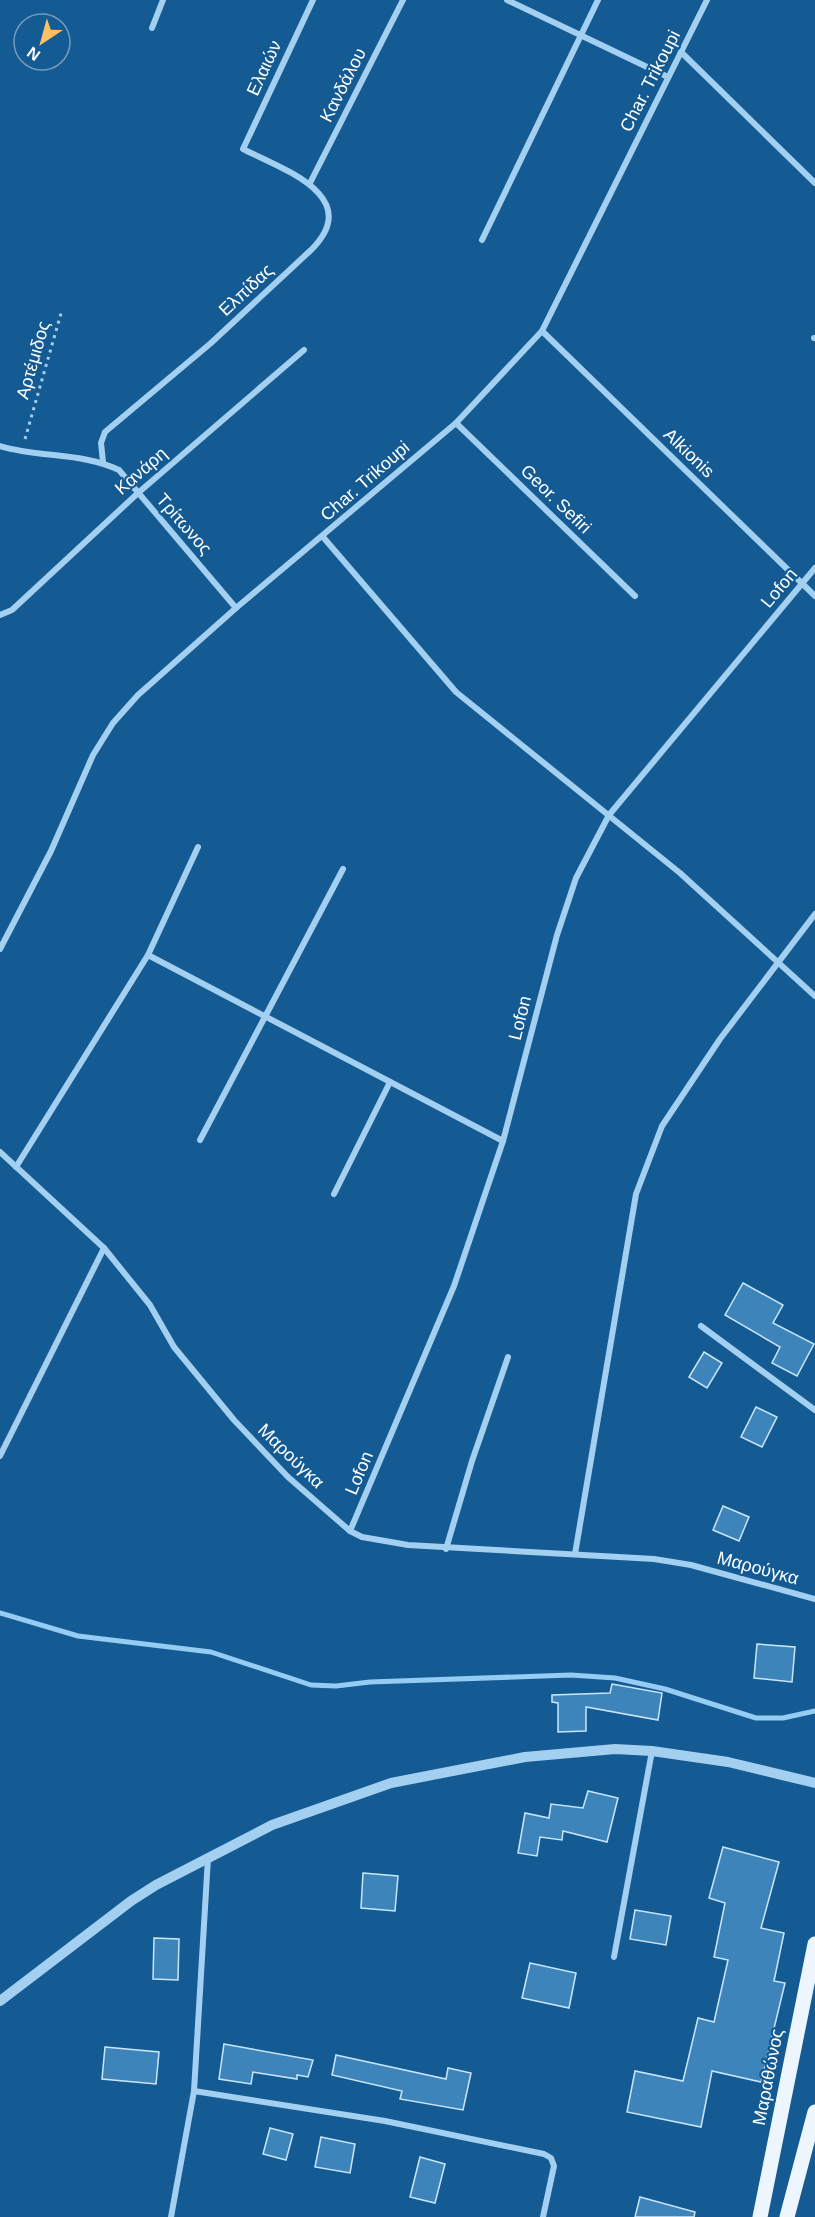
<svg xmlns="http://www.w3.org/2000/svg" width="815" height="2217" viewBox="0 0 815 2217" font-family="Arial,sans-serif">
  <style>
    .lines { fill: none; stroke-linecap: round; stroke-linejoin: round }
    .stream { stroke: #95ccf4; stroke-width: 5 }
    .building { fill: #3d84bb; stroke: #cae6fc; stroke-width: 1.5 }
    .path { stroke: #a3cff1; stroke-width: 3; stroke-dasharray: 3 4.5; stroke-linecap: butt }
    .minor { stroke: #a3cff1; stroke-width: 6 }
    .tertiary { stroke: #a3cff1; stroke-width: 10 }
    .primary { stroke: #edf6ff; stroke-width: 15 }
    .labels { text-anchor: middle; stroke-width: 4.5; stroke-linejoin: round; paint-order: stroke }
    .street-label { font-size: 18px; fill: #fff; stroke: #145a93 }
  </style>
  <rect width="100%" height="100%" fill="#145a93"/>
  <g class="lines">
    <!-- stream -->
    <path class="stream" d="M0 1613 78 1636 211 1652 311 1685 336 1686 370 1682 571 1675 615 1678 665 1689 756 1718H783L815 1711"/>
  </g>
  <!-- building -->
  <g class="building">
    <path d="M743 1283 783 1305 773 1323 814 1344 797 1376 772 1363 780 1347 725 1315Z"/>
    <path d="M704 1352 722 1363 707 1388 689 1377Z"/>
    <path d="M756 1407 777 1417 762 1447 741 1437Z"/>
    <path d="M723 1506 749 1517 739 1541 713 1530Z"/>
    <path d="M757 1644 795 1647 792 1682 754 1678Z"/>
    <path d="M612 1684 662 1693 658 1720 586 1707V1731L558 1732V1703L552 1702V1695L610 1693Z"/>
    <path d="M588 1791 618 1798 607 1842 563 1831 562 1840 540 1837 537 1856 518 1853 525 1813 549 1818 551 1804 583 1808Z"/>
    <path d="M723 1847 779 1862 761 1928 784 1933 774 1981 785 1983 761 2082 712 2071 701 2127 627 2112 635 2071 683 2081 698 2018 714 2022 728 1960 714 1957 725 1903 709 1898Z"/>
    <path d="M363 1873 398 1876 395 1911 361 1908Z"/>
    <path d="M635 1910 671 1916 666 1945 630 1939Z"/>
    <path d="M154 1938 179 1939 178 1980 153 1979Z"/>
    <path d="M530 1963 576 1973 569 2008 522 1998Z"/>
    <path d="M224 2044 313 2060 308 2077 297 2075V2079L253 2072 251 2084 219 2079Z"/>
    <path d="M105 2047 159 2052 156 2084 102 2079Z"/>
    <path d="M336 2055 446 2079 448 2068 471 2073 463 2110 400 2099 402 2091 332 2075Z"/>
    <path d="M270 2128 293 2134 286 2160 263 2154Z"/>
    <path d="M321 2137 355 2144 350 2173 315 2167Z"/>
    <path d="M420 2157 445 2164 435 2203 410 2197Z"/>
    <path d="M640 2197 695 2212 694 2217H635Z"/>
  </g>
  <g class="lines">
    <!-- path -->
    <path class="path" d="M25 439 62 310"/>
    <!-- minor -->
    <g class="minor">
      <path d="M507 0 668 77"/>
      <path d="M152 28 163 0"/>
      <path d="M681 52 815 183"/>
      <path d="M310 183 403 0"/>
      <path d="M482 240 598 0"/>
      <path d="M542 331 815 596"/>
      <path d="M814 338H815"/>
      <path d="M456 423 635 596"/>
      <path d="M0 446C40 458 81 452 119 470L236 608"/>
      <path d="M103 462 101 443 105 432 211 343 311 250C365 196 282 169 243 149L313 0"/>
      <path d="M323 537 456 692 680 873 815 996"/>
      <path d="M0 615 12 610 138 493 304 350"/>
      <path d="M0 949 51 851 93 755 113 723 138 695 236 608 456 423 542 331 707 0"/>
      <path d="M148 955 503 1141"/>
      <path d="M200 1140 343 869"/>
      <path d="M0 1152 104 1248 150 1305 174 1347 234 1420 288 1477 350 1531 362 1537 408 1545 654 1559 691 1565 815 1599"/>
      <path d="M16 1167 148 955 198 847"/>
      <path d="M334 1194 390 1082"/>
      <path d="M701 1326 815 1410"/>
      <path d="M0 1456 104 1248"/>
      <path d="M350 1531 454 1286 503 1141 557 935 576 878 609 815 815 568"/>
      <path d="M446 1549 472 1461 508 1357"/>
      <path d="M575 1554 636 1194 662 1126 720 1039 815 914"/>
      <path d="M614 1957 652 1751"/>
      <path d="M194 2091 385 2121 544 2154 551 2158 554 2166 543 2217"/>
      <path d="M171 2217 194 2091 208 1858"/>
    </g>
    <!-- tertiary -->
    <path class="tertiary" d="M0 2001 131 1901 156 1885 272 1825 391 1783 525 1757 615 1749 652 1751 728 1762 815 1783"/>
    <!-- primary -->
    <g class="primary">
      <path d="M760 2217 815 1944"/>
      <path d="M787 2217 815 2112"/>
    </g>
  </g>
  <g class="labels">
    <!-- street labels -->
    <g class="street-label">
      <text transform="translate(264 68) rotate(-65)" y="6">Ελαιών</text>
      <text transform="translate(650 81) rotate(-63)" y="6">Char. Trikoupi</text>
      <text transform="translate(343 85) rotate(-63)" y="6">Κανδάλου</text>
      <text transform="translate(246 290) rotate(-43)" y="6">Ελπίδας</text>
      <text transform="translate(33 360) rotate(-74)" y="6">Αρτέμιδος</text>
      <text transform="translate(689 453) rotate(44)" y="6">Alkionis</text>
      <text transform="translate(141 471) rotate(-41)" y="6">Κανάρη</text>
      <text transform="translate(365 481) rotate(-41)" y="6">Char. Trikoupi</text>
      <text transform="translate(556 499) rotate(44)" y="6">Geor. Sefiri</text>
      <text transform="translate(184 524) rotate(49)" y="6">Τρίτωνος</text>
      <text transform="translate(779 588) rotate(-50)" y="6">Lofon</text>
      <text transform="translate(520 1018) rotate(-76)" y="6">Lofon</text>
      <text transform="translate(291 1456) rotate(44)" y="6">Μαρούγκα</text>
      <text transform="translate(359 1473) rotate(-67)" y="6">Lofon</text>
      <text transform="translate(758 1568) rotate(15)" y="6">Μαρούγκα</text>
      <text transform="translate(768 2077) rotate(-79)" y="6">Μαραθώνος</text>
    </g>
  </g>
  <!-- north arrow -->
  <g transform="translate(42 42) rotate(216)"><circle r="28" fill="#145a93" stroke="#729cbe" stroke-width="1.5"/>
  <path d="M0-4.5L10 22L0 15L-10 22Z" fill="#ffc063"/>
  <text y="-9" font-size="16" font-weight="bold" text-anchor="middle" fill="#ffffff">N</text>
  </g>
</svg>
